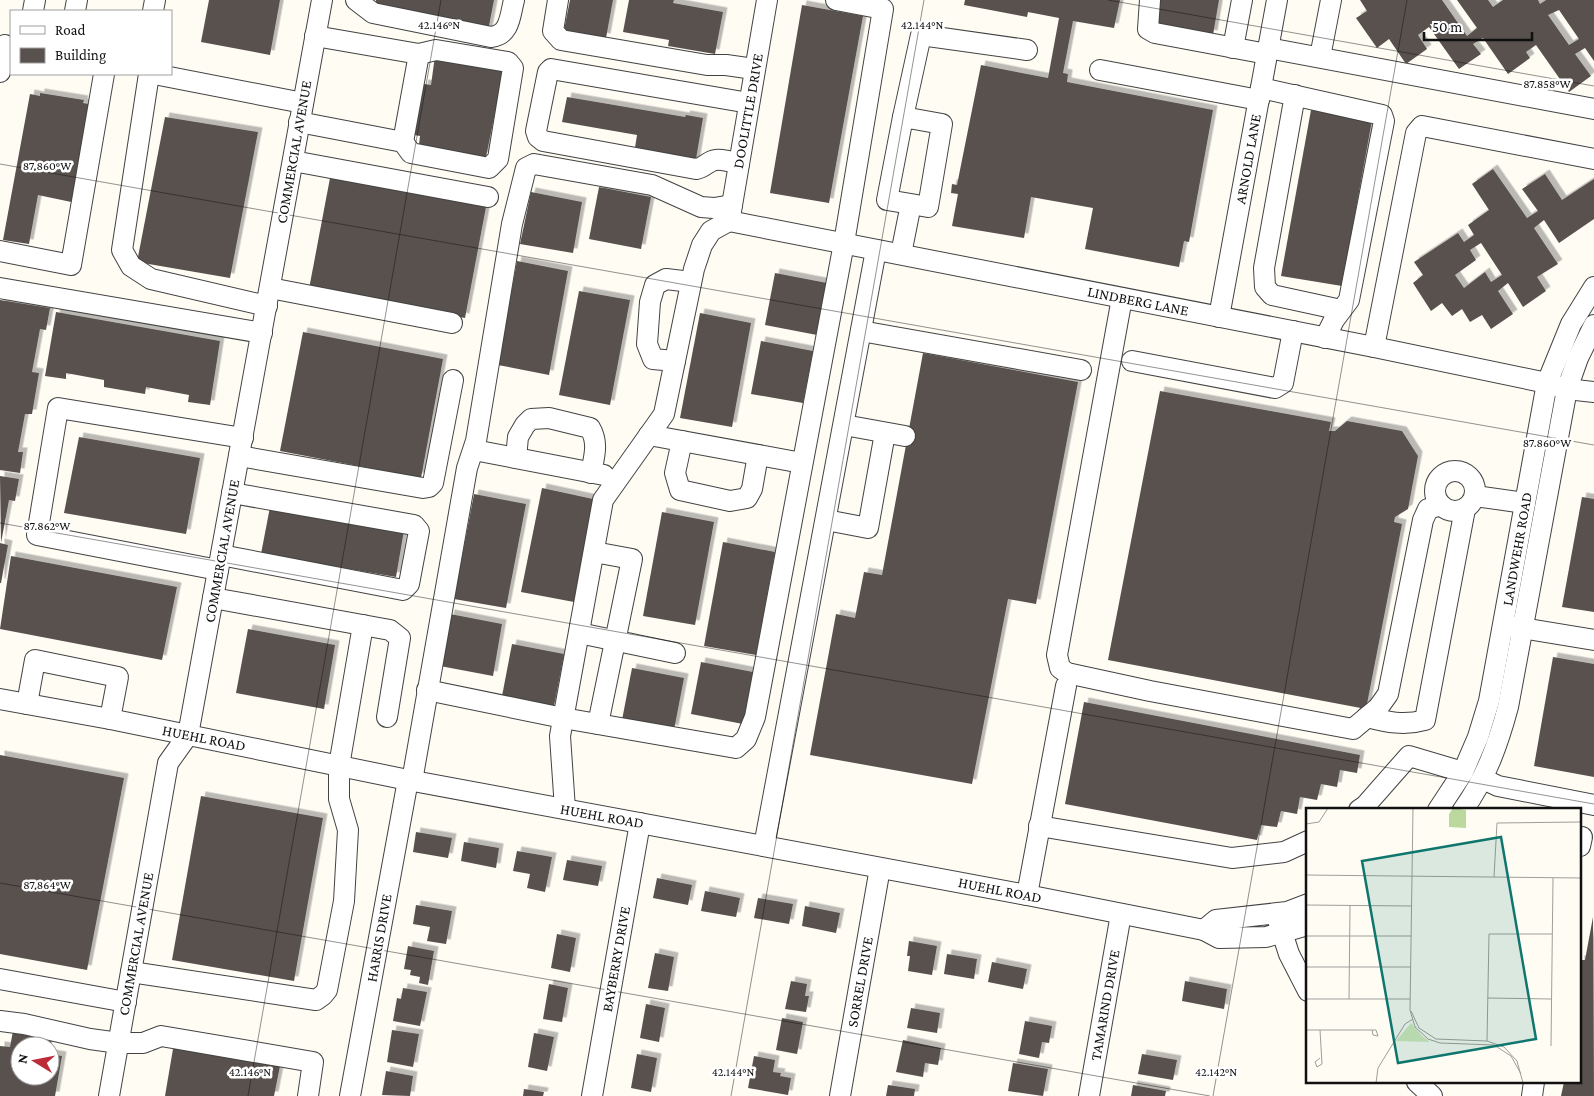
<svg xmlns="http://www.w3.org/2000/svg" width="1594" height="1096" viewBox="0 0 1594 1096" font-family="'Crimson Pro',serif">
  <style>
    .building { fill: #59514d; fill-rule: evenodd; filter: url(#shadow) }
    .lines { fill: none; stroke-linecap: round; stroke-linejoin: round }
    .minor-casing { stroke: #434343; stroke-width: 22 }
    .minor { stroke: #fff; stroke-width: 20 }
    .ticks { fill: none; stroke: #101010; stroke-width: 1; stroke-opacity: 0.45 }
    .labels { text-anchor: middle; stroke-width: 5; stroke-linejoin: round; paint-order: stroke }
    .street-label { font-size: 15px; fill: #101010; stroke: #fff }
    .inset-road { fill: none; stroke: #9f9e99; stroke-width: 1 }
    .view { fill: #0f766e; fill-opacity: 0.15; stroke: #0f766e; stroke-width: 2.5 }
    .inset-edge { fill: none; stroke: #101010; stroke-width: 2.5 }
    .ticks-label { font-size: 12px; text-anchor: middle; fill: #101010; stroke: #fff; stroke-width: 5; stroke-linejoin: round; paint-order: stroke }
  </style>
  <defs>
    <filter id="shadow"><feDropShadow dx="4.5" dy="-4.5" stdDeviation="0" flood-color="#0004"/></filter>
  </defs>
  <rect width="100%" height="100%" fill="#fffcf4"/>
  <!-- building -->
  <g class="building">
    <path d="M209 0H280L270 55 201 42Z"/>
    <path d="M376 0H494L488 31 374 11Z"/>
    <path d="M570 0H613L606 38 564 30Z"/>
    <path d="M629 0H674L673 3 723 12 715 54 668 46 669 40 623 32Z"/>
    <path d="M965 0H1120L1114 28 1073 21 1063 73 1068 74 1067 82 1213 110 1189 242 1184 241 1179 267 1085 249 1093 208 1031 197 1024 238 952 226 958 194 951 193 952 184 957 185 981 65 1048 78 1059 18 1028 12 1027 17 964 5Z"/>
    <path d="M1157 0H1219L1213 35 1153 24Z"/>
    <path d="M1360 0H1442L1467 36 1477 28 1457 0H1488L1493 7 1503 0H1538L1540 4 1546 0H1594V61L1585 48 1575 54 1591 76 1569 92 1536 45 1526 52 1530 58 1508 74 1483 38 1473 44 1481 54 1459 69 1429 27 1418 35 1427 49 1406 64 1389 39 1377 48 1356 18 1367 11ZM1559 10 1579 39 1569 45 1548 15Z"/>
    <path d="M802 5 863 16 829 203 770 193Z"/>
    <path d="M435 56 504 68 486 157 419 145 420 136 414 135 424 84 431 85Z"/>
    <path d="M40 93 84 100 83 103 94 105 76 203 38 195 29 244 3 240 30 94 40 96Z"/>
    <path d="M567 97 685 117 686 115 703 118 695 165 634 154 637 135 562 122Z"/>
    <path d="M1311 110 1372 120 1342 286 1281 276Z"/>
    <path d="M165 117 258 132 230 278 137 262Z"/>
    <path d="M1493 169 1527 218 1538 211 1522 189 1545 174 1562 200 1594 179V219L1559 243 1544 220 1534 228 1558 264 1537 277 1546 291 1523 307 1508 283 1498 291 1513 314 1491 329 1482 315 1470 322 1462 309 1452 316 1442 303 1431 311 1413 283 1423 275 1414 262 1458 233 1464 242 1474 235 1468 225 1489 210 1472 184ZM1481 243 1502 275 1491 282 1485 272 1464 288 1455 275 1476 260 1470 250Z"/>
    <path d="M330 178 486 207 465 318 309 289Z"/>
    <path d="M599 187 651 197 641 249 589 239Z"/>
    <path d="M531 192 582 202 573 253 520 244Z"/>
    <path d="M517 261 568 271 549 375 498 365Z"/>
    <path d="M775 273 827 283 817 335 765 325Z"/>
    <path d="M579 291 630 300 610 405 559 395Z"/>
    <path d="M0 300 50 308 46 330 40 329 32 372 39 373 32 414H25L18 452H23L20 473 0 470Z"/>
    <path d="M56 312 220 341 210 405 188 402 189 395 146 387 145 394 104 387V380L66 373V379L45 376Z"/>
    <path d="M700 313 751 323 732 427 680 418Z"/>
    <path d="M303 332 443 359 421 478 280 451Z"/>
    <path d="M761 341 813 351 803 403 751 394Z"/>
    <path d="M923 353 1078 382 1036 604 1008 599 972 784 810 755 836 614 855 618 864 572 882 575Z"/>
    <path d="M1160 391 1331 422 1329 431H1335L1347 421 1402 431 1418 456 1408 509 1395 517 1394 522 1402 524 1366 709 1108 660Z"/>
    <path d="M79 437 200 458 186 534 64 513Z"/>
    <path d="M0 476 19 479 15 501 9 500 1 543Z"/>
    <path d="M542 488 593 499 574 602 521 592Z"/>
    <path d="M474 494 526 504 506 608 454 599Z"/>
    <path d="M1582 497 1594 499V612L1562 607Z"/>
    <path d="M270 507 404 530 396 577 261 554Z"/>
    <path d="M662 512 714 522 695 625 643 616Z"/>
    <path d="M723 542 775 552 756 655 704 646Z"/>
    <path d="M0 543 8 545 1 583H0Z"/>
    <path d="M11 556 177 587 162 660 0 629Z"/>
    <path d="M450 614 502 624 493 676 440 666Z"/>
    <path d="M248 629 335 645 324 709 236 693Z"/>
    <path d="M512 644 564 654 554 706 502 696Z"/>
    <path d="M1553 657 1594 664V777L1534 766Z"/>
    <path d="M701 662 753 672 743 724 691 714Z"/>
    <path d="M632 668 684 678 674 730 622 720Z"/>
    <path d="M1084 702 1360 755 1357 773 1340 770 1337 787 1321 784 1317 800 1300 797 1297 814 1281 811 1277 827 1261 825 1257 840 1065 804Z"/>
    <path d="M0 755 124 778 87 970 0 954Z"/>
    <path d="M201 796 323 818 294 981 172 960Z"/>
    <path d="M416 832 452 838 448 858 413 852Z"/>
    <path d="M464 842 499 848 496 868 461 861Z"/>
    <path d="M517 851 552 857 545 892 527 888 530 874 513 871Z"/>
    <path d="M567 860 602 866 598 886 563 880Z"/>
    <path d="M657 878 692 885 688 905 653 898Z"/>
    <path d="M705 891 740 898 736 917 701 911Z"/>
    <path d="M758 898 793 904 789 924 754 918Z"/>
    <path d="M416 905 452 911 446 944 427 941 430 927 413 924Z"/>
    <path d="M805 906 840 913 836 933 802 926Z"/>
    <path d="M1593 917 1594 1096H1561L1564 1082H1580V960H1585Z"/>
    <path d="M557 934 576 938 570 972 551 968Z"/>
    <path d="M909 941 937 946 932 975 908 971 910 956H907Z"/>
    <path d="M408 946 434 951 428 985 419 983 420 977 410 975 411 970 404 969Z"/>
    <path d="M655 953 674 957 668 991 648 988Z"/>
    <path d="M947 954 977 959 974 979 944 974Z"/>
    <path d="M992 962 1027 969 1023 989 988 982Z"/>
    <path d="M791 981 807 984 805 996H809L806 1012 785 1009Z"/>
    <path d="M1185 981 1227 989 1224 1009 1182 1001Z"/>
    <path d="M549 984 568 988 562 1022 543 1019Z"/>
    <path d="M403 988 427 992 420 1026 393 1021 397 998 401 999Z"/>
    <path d="M646 1004 665 1008 659 1042 640 1038Z"/>
    <path d="M911 1008 940 1013 937 1033 907 1028Z"/>
    <path d="M782 1018 803 1022 797 1054 776 1050Z"/>
    <path d="M1025 1021 1052 1026 1049 1043 1042 1042 1039 1058 1019 1054Z"/>
    <path d="M392 1030 419 1034 413 1067 387 1062Z"/>
    <path d="M13 1031 52 1038 51 1046H20V1076H50V1054L62 1056 55 1096H0V1046L10 1047Z"/>
    <path d="M534 1033 554 1037 547 1071 528 1067Z"/>
    <path d="M903 1040 941 1048 938 1065 925 1063 923 1077 896 1072Z"/>
    <path d="M174 1043 281 1061 274 1096H165Z"/>
    <path d="M637 1054 657 1058 651 1092 631 1088Z"/>
    <path d="M1142 1054 1177 1060 1173 1080 1138 1074Z"/>
    <path d="M754 1056 775 1060 773 1072 781 1073 780 1076 791 1078 788 1095 748 1088Z"/>
    <path d="M1013 1063 1048 1069 1043 1096 1008 1091Z"/>
    <path d="M386 1071 413 1076 410 1096 382 1095Z"/>
    <path d="M888 1085 915 1089 914 1096H886Z"/>
    <path d="M1133 1085 1166 1091 1165 1096H1131Z"/>
    <path d="M524 1089 544 1092 543 1096H523Z"/>
  </g>
  <g class="lines">
    <defs>
      <g id="minor">
        <path d="M356 0 373 13 491 37C510 35 510 16 514 0"/>
        <path d="M558 0 553 31 561 40 707 65H726L754 69"/>
        <path d="M1150 0 1148 29 1155 33 1267 54"/>
        <path d="M33 11 35 0"/>
        <path d="M75 11 77 0"/>
        <path d="M153 11 155 0"/>
        <path d="M1233 48 1242 0"/>
        <path d="M1268 48 1594 109"/>
        <path d="M1320 57 1331 0"/>
        <path d="M1100 70 1259 100"/>
        <path d="M0 72 5 45"/>
        <path d="M149 74 122 250 131 266 151 279 267 306"/>
        <path d="M154 74 303 103"/>
        <path d="M1261 88 1382 115 1384 121 1349 300 1334 320 1325 338"/>
        <path d="M1295 95 1264 268 1265 287 1272 295 1341 310"/>
        <path d="M903 117 921 35 1027 50"/>
        <path d="M299 122 403 142 411 153 489 168 498 159 513 68 508 62 436 50 419 54 315 36"/>
        <path d="M403 142 419 54"/>
        <path d="M293 161 488 197"/>
        <path d="M739 164C731 162 718 157 710 162 704 165 703 168 696 169L543 141 538 137 536 131 548 72 551 69 749 103"/>
        <path d="M730 217 767 0"/>
        <path d="M729 221 1374 347 1547 383 1567 389 1594 392"/>
        <path d="M0 251 71 265 104 74"/>
        <path d="M901 254 911 204 887 200 903 117 942 124 928 207 911 204"/>
        <path d="M0 288 262 333"/>
        <path d="M270 288 452 323"/>
        <path d="M1122 298 1057 655 1060 668 1067 673 1150 691 1353 729 1378 708 1388 694 1423 520 1428 509 1441 505"/>
        <path d="M1219 317 1277 0"/>
        <path d="M861 331 1081 370"/>
        <path d="M1374 347 1416 133 1422 126 1594 159"/>
        <path d="M675 361 653 359 647 344 650 302 655 285 666 279 691 282"/>
        <path d="M1132 361 1275 388 1283 383 1293 331"/>
        <path d="M844 425 905 436"/>
        <path d="M649 435 802 463"/>
        <path d="M682 441 675 473 680 490 730 501 747 498 752 489 758 455"/>
        <path d="M474 450 604 475"/>
        <path d="M239 456 423 488 429 487 433 483 453 380"/>
        <path d="M516 458 518 437 525 425 531 419 549 418 590 428C599 443 594 457 591 473"/>
        <circle cx="1455" cy="491" r="20"/>
        <path d="M1475 496 1525 503"/>
        <path d="M826 520 868 528 885 433"/>
        <path d="M594 552 632 559 598 724"/>
        <path d="M221 555 403 590 409 584 419 531 414 525 232 493"/>
        <path d="M218 570 37 535 58 408 243 438"/>
        <path d="M213 598 390 630 400 638 387 717"/>
        <path d="M1510 626 1594 640"/>
        <path d="M579 633 675 653"/>
        <path d="M427 690 563 718 736 748 746 739 755 717 844 243 883 9 836 0"/>
        <path d="M0 699 110 719 408 780 1027 895 1204 930"/>
        <path d="M27 704 35 660 118 677 110 719"/>
        <path d="M1367 717C1387 722 1404 726 1425 720L1465 509"/>
        <path d="M1483 779 1498 786 1594 805"/>
        <path d="M412 781 467 468 476 441 512 224 526 168 534 164 652 185 701 207 714 208 732 205"/>
        <path d="M565 809 560 736 603 500 664 414 694 269 702 245 711 231 729 221"/>
        <path d="M1359 810 1365 806 1409 756 1463 772"/>
        <path d="M1438 810 1463 772 1478 737 1489 701 1547 383 1571 324 1594 287"/>
        <path d="M1463 810C1486 778 1498 744 1508 707L1567 389 1578 358 1594 325"/>
        <path d="M1039 826 1232 858 1284 852 1308 841"/>
        <path d="M764 846 876 250"/>
        <path d="M1580 846 1582 837"/>
        <path d="M1027 895 1066 686"/>
        <path d="M1308 904 1287 912 1216 920 1204 930 1219 938 1266 937 1308 925"/>
        <path d="M1278 920 1289 954 1308 991"/>
        <path d="M131 972 316 1000 323 995 327 990 344 901 348 830 339 799V766L363 625"/>
        <path d="M0 979 126 1002"/>
        <path d="M0 1021 24 1024 90 1039 119 1043H143L161 1036 313 1062 308 1096"/>
        <path d="M1417 1082 1432 1096"/>
        <path d="M109 1096 168 763 188 735 322 0"/>
        <path d="M350 1096 408 780"/>
        <path d="M592 1096 640 823"/>
        <path d="M840 1096 880 868"/>
        <path d="M1089 1096 1121 914"/>
        <path d="M1532 1096 1534 1082"/>
      </g>
    </defs>
    <!-- minor casing -->
    <use href="#minor" class="minor-casing"/>
    <!-- minor -->
    <use href="#minor" class="minor"/>
  </g>
  <!-- ticks -->
  <path class="ticks" d="M1108 0 1594 86M0 164 1594 445M0 523 1594 804M0 883 1210 1096M248 1096 441 0M731 1096 924 0M1213 1096 1407 0"/>
  <g class="labels">
    <!-- street labels -->
    <g class="street-label">
      <text transform="translate(748 111) rotate(-80)" y="5">DOOLITTLE DRIVE</text>
      <text transform="translate(294 152) rotate(-80)" y="5">COMMERCIAL AVENUE</text>
      <text transform="translate(1248 159) rotate(-80)" y="5">ARNOLD LANE</text>
      <text transform="translate(1138 301) rotate(11)" y="5">LINDBERG LANE</text>
      <text transform="translate(1517 549) rotate(-80)" y="5">LANDWEHR ROAD</text>
      <text transform="translate(222 551) rotate(-80)" y="5">COMMERCIAL AVENUE</text>
      <text transform="translate(204 738) rotate(11)" y="5">HUEHL ROAD</text>
      <text transform="translate(602 816) rotate(10)" y="5">HUEHL ROAD</text>
      <text transform="translate(1000 890) rotate(11)" y="5">HUEHL ROAD</text>
      <text transform="translate(379 938) rotate(-80)" y="5">HARRIS DRIVE</text>
      <text transform="translate(136 944) rotate(-80)" y="5">COMMERCIAL AVENUE</text>
      <text transform="translate(616 959) rotate(-80)" y="5">BAYBERRY DRIVE</text>
      <text transform="translate(860 982) rotate(-80)" y="5">SORREL DRIVE</text>
      <text transform="translate(1105 1005) rotate(-80)" y="5">TAMARIND DRIVE</text>
    </g>
  </g>
  <!-- overview -->
  <g transform="translate(1306 808)">
    <rect width="275" height="275" fill="#fffcf4"/>
    <path d="M105 215 116 228 124 234 90 233Z" fill="#d6e9bd"/>
    <path d="M147 0 160 2V20L143 19V6Z" fill="#bbd99d"/>
    <path class="inset-road" d="M0 16 13 14 22 0M0 67 275 70M188 69 191 15 275 14M0 97 105 98M0 128H105M0 159H105M182 190 246 191M0 191H104M43 191 44 97M104 202 107 0M104 202 109 219 122 231 134 235 188 237 205 248 215 266M105 203 113 220 130 231 181 233 198 239 211 253 217 275M0 222H70L72 228 67 227 66 222M14 222 16 256 11 259 9 254 14 250M181 233 183 126H246M245 238 247 70M70 275 72 260 99 216 107 211"/>
    <path class="view" d="M195 29 230 231 92 255 56 53Z"/>
    <rect width="275" height="275" class="inset-edge"/>
  </g>
  <g class="ticks-label">
    <text x="439" y="29">42.146°N</text>
    <text x="922" y="29">42.144°N</text>
    <text x="1547" y="88">87.858°W</text>
    <text x="47" y="170">87.860°W</text>
    <text x="1547" y="447">87.860°W</text>
    <text x="47" y="530">87.862°W</text>
    <text x="47" y="889">87.864°W</text>
    <text x="250" y="1076">42.146°N</text>
    <text x="733" y="1076">42.144°N</text>
    <text x="1216" y="1076">42.142°N</text>
  </g>
  <!-- legend -->
  <rect x="10" y="10" width="162" height="65" fill="#ffffff" stroke="#9f9f9f"/>
  <rect x="20" y="26" width="25" height="8" fill="#ffffff" stroke="#9f9f9f"/>
  <text x="55" y="35" font-size="15" fill="#101010">Road</text>
  <rect x="20" y="48" width="25" height="15" fill="#59514d" stroke="#9f9f9f"/>
  <text x="55" y="60" font-size="15" fill="#101010">Building</text>
  <!-- north arrow -->
  <g transform="translate(35 1061) rotate(280)"><circle r="24" fill="#ffffff" stroke="#9f9f9f"/>
  <path d="M0-4L9 19L0 12L-9 19Z" fill="#bd2b38"/>
  <text y="-8" font-size="14" font-weight="bold" text-anchor="middle" fill="#101010">N</text>
  </g>
  <!-- scale -->
  <path d="M1424 32v8h108v-8" fill="none" stroke="#101010" stroke-width="2.5"/>
  <text x="1432" y="32" font-size="15" fill="#101010" stroke="#ffffff" stroke-width="4" paint-order="stroke">50 m</text>
</svg>
